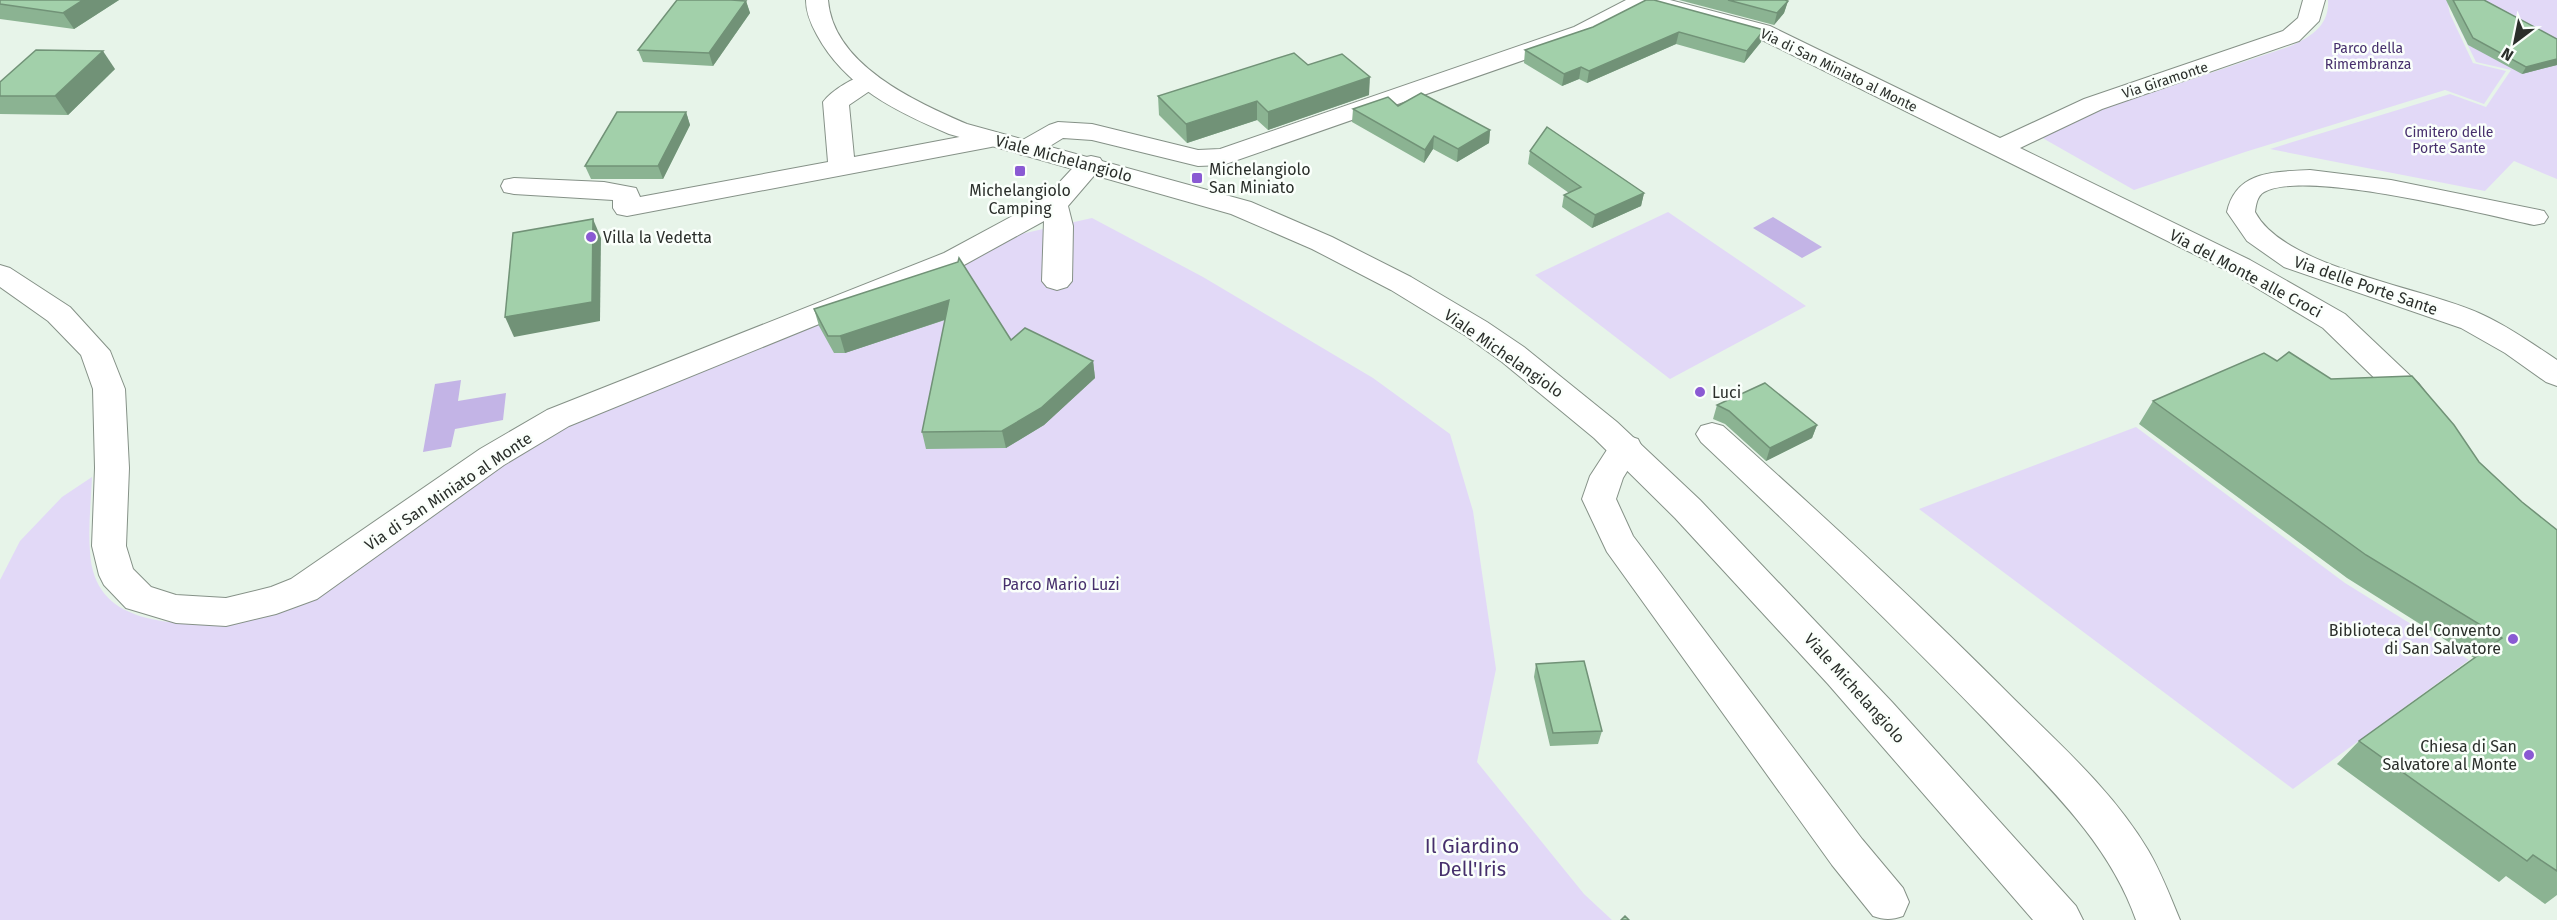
<svg xmlns="http://www.w3.org/2000/svg" width="2557" height="920" viewBox="0 0 2557 920" font-family="'Fira Sans',sans-serif">
  <style>
    .green { fill: #e2d9f7 }
    .water { fill: #c3b4e6 }
    .lines { fill: none; stroke-linecap: round; stroke-linejoin: round }
    .minor-casing { stroke: #859187; stroke-width: 2 }
    .major-casing { stroke: #859187; stroke-width: 2 }
    .minor { fill: #fff; fill-rule: evenodd }
    .major { fill: #fff; fill-rule: evenodd }
    .wall { fill: #8bb392 }
    .shaded-wall { fill: #719277 }
    .building { fill: #a2d0aa; stroke: #719277; stroke-width: 1.5 }
    .poi-dot { fill: #8a5ad3; stroke: #fafffb; stroke-width: 2 }
    .labels { text-anchor: middle; stroke-width: 5; stroke-linejoin: round; paint-order: stroke }
    .far-park-label { font-size: 14px; fill: #462f6c; stroke: #fafffb }
    .far-street-label { font-size: 14px; fill: #2b2f2b; stroke: #fafffb }
    .street-label { font-size: 16px; fill: #2b2f2b; stroke: #fafffb }
    .poi-label { font-size: 16px; fill: #2b2f2b; stroke: #fafffb; text-anchor: start }
    .park-label { font-size: 16px; fill: #462f6c; stroke: #fafffb }
    .near-park-label { font-size: 20px; fill: #462f6c; stroke: #fafffb }
  </style>
  <rect width="100%" height="100%" fill="#e7f4e9"/>
  <!-- green -->
  <g class="green">
    <path d="M2328 0H2447L2450 14 2473 63 2506 71 2484 104 2445 90 2245 152 2134 190 2039 136 2100 110 2288 47C2309 38 2330 26 2328 0Z"/>
    <path d="M2450 0H2557V179L2514 161 2485 191 2270 149 2450 94 2486 107 2511 70 2476 62 2453 15Z"/>
    <path d="M1668 212 1806 306 1670 379 1535 275Z"/>
    <path d="M1092 218 1203 277 1373 378 1450 434 1473 511 1496 669 1477 762 1584 894 1612 920H0V580L20 541 62 497 92 477C91 502 88 527 90 552 94 625 168 623 223 625L563 423 963 261 1021 234Z"/>
    <path d="M2136 427 2345 583 2469 660 2293 789 1919 509Z"/>
  </g>
  <!-- water -->
  <g class="water">
    <path d="M1773 217 1822 247 1802 258 1753 228Z"/>
    <path d="M461 380 458 401 506 393 503 420 455 429 451 447 423 452 435 384Z"/>
  </g>
  <g class="lines">
    <defs>
      <g id="minor">
        <path d="M1626 0H1670L1770 26 2000 138 2084 99 2283 31 2298 18 2303 0H2325L2319 21 2299 41 2102 109 2020 148 2250 260 2345 314 2419 384 2439 410 2434 418 2423 421 2412 418 2397 400 2323 328 2230 272 1754 36 1646 8 1590 37 1223 165 1198 166 1092 140 1063 138 1037 154 1028 156 1019 154 1015 148 1019 142 1049 125 1058 122 1092 124 1198 150 1220 149 1574 27Z"/>
        <path d="M868 74 877 76 880 81 877 86 849 105 854 157 991 131 1000 134 1004 139 1000 144 991 147 627 216 617 214 613 208V200L514 194 504 192 501 186 504 180 514 178 604 182 636 188 640 197 828 162 823 102C832 90 854 77 868 74Z"/>
        <path d="M1091 156 1100 158 1104 164 1068 206 1073 226 1072 281 1067 287 1057 290 1047 287 1042 281 1044 221 964 265 569 426 504 465 317 599 276 614 226 626 176 623 126 608 104 585 99 575 92 546 95 468 93 389 81 355 48 321 0 287V265L10 268 70 307 110 351 125 389 129 468 126 546 133 569 151 587 176 595 226 598 271 587 291 579 480 449 547 410 944 253 1044 199 1082 158Z"/>
        <path d="M2310 170 2391 180 2544 211 2548 217 2544 223 2534 225C2482 214 2306 169 2264 192 2257 196 2256 205 2255 212 2285 269 2425 287 2483 315 2509 327 2533 344 2557 360V386L2546 382 2505 353 2461 328 2284 267 2247 241 2227 212C2236 170 2275 172 2310 170Z"/>
        <path d="M1712 423 1723 426C1817 510 1910 595 1999 684 2050 736 2110 786 2148 850 2161 872 2170 896 2180 920H2136C2108 840 2044 783 1987 722 1894 626 1798 533 1701 442L1696 434 1701 426Z"/>
        <path d="M1626 435 1638 439 1642 447 1623 478 1616 499 1633 536 1862 839 1903 888 1909 902 1903 916C1892 920 1884 920 1873 916L1832 865 1607 552 1582 499 1590 476 1614 439Z"/>
      </g>
      <path id="major" d="M806 0H828C833 65 916 102 967 124L1251 202 1332 237 1411 277 1487 322 1524 347 1617 422 1700 500 1892 702 2076 906 2083 920H2033L1828 684 1675 518 1594 438 1502 362 1466 336 1391 290 1312 249 1231 214 949 134C897 112 845 87 817 35 811 24 806 13 806 0Z"/>
    </defs>
    <!-- minor casing -->
    <use href="#minor" class="minor-casing"/>
    <!-- major casing -->
    <use href="#major" class="major-casing"/>
    <!-- minor -->
    <use href="#minor" class="minor"/>
    <!-- major -->
    <use href="#major" class="major"/>
  </g>
  <!-- wall -->
  <g class="wall">
    <path d="M0 0H119L74 29 0 19Z"/>
    <path d="M1646 0 1761 42 1744 63 1676 44 1587 83 1579 79 1562 86 1524 63 1525 50 1593 27Z"/>
    <path d="M1679 0H1785L1788 1 1784 13 1774 25Z"/>
    <path d="M2446 0H2484L2557 39V65L2522 74 2468 45Z"/>
    <path d="M746 1 750 13 713 66 643 62 638 50Z"/>
    <path d="M1308 65 1369 95 1268 130 1257 120 1187 143 1159 115 1158 96Z"/>
    <path d="M115 69 68 115 0 114V82Z"/>
    <path d="M1398 106 1490 130 1489 143 1457 162 1433 149 1424 163 1352 122 1353 109Z"/>
    <path d="M686 112 690 125 663 179H591L585 166Z"/>
    <path d="M1530 151 1644 193 1641 206 1592 228 1562 207 1564 195 1569 193 1528 164Z"/>
    <path d="M958 262 1011 340 1093 361 1095 378 1044 425 1006 448 926 449 922 432 945 320 845 353H834L819 326 814 309Z"/>
    <path d="M2277 361 2331 379 2479 462 2522 502 2557 530V895L2545 904 2506 876 2499 882 2337 764 2359 741 2474 658 2347 578 2139 424 2153 401Z"/>
    <path d="M1717 405 1817 425 1812 438 1766 461 1725 424 1713 419Z"/>
    <path d="M1536 664 1602 731 1598 744 1550 746 1534 677Z"/>
  </g>
  <!-- shaded-wall -->
  <g class="shaded-wall">
    <path d="M83 0H119L74 29 63 13Z"/>
    <path d="M746 1 750 13 713 66 709 53Z"/>
    <path d="M1788 1 1784 13 1774 25 1777 13Z"/>
    <path d="M1764 30 1761 42 1744 63 1747 51Z"/>
    <path d="M1679 32 1676 44 1587 83 1589 71Z"/>
    <path d="M103 51 115 69 68 115 55 96Z"/>
    <path d="M2557 59V65L2522 74 2526 67Z"/>
    <path d="M1581 67 1579 79 1562 86 1564 74Z"/>
    <path d="M1370 77 1369 95 1268 130V112Z"/>
    <path d="M1257 101V120L1187 143 1186 124Z"/>
    <path d="M686 112 690 125 663 179 658 166Z"/>
    <path d="M1490 130 1489 143 1457 162 1458 149Z"/>
    <path d="M1434 136 1433 149 1424 163 1425 150Z"/>
    <path d="M1644 193 1641 206 1592 228 1595 215Z"/>
    <path d="M593 219 601 238 600 321 514 337 505 317Z"/>
    <path d="M949 300 953 317 845 353 840 336Z"/>
    <path d="M1093 361 1095 378 1044 425 1006 448 1002 431Z"/>
    <path d="M1817 425 1812 438 1766 461 1770 448Z"/>
  </g>
  <!-- building -->
  <g class="building">
    <path d="M0 0H83L63 13 0 4Z"/>
    <path d="M677 0H731L746 1 709 53 638 50Z"/>
    <path d="M1646 0H1654L1764 30 1747 51 1679 32 1589 71 1581 67 1564 74 1525 50 1593 27Z"/>
    <path d="M1728 0H1785L1788 1 1777 13Z"/>
    <path d="M2453 0H2484L2557 39V59L2526 67 2473 38Z"/>
    <path d="M36 50 103 51 55 96H0V82Z"/>
    <path d="M1294 53 1308 65 1342 54 1370 77 1268 112 1257 101 1186 124 1158 96Z"/>
    <path d="M1421 93 1490 130 1458 149 1434 136 1425 150 1353 109 1388 97 1398 106Z"/>
    <path d="M617 112H686L658 166H585Z"/>
    <path d="M1547 127 1644 193 1595 215 1564 195 1581 187 1530 151Z"/>
    <path d="M593 219 592 302 505 317 513 233Z"/>
    <path d="M959 258 1011 340 1025 328 1093 361 1041 408 1002 431 922 432 949 300 840 336H828L814 309 958 262Z"/>
    <path d="M2289 352 2331 379 2412 376 2454 425 2479 462 2522 502 2557 530V871L2533 855 2527 861 2359 741 2502 638 2366 555 2153 401 2264 353 2277 361Z"/>
    <path d="M1765 383 1817 425 1770 448 1729 411 1717 405Z"/>
    <path d="M1584 661 1602 731 1553 733 1536 664Z"/>
    <path d="M1625 916 1629 920H1621Z"/>
  </g>
  <!-- markers -->
  <g class="poi-dot">
    <rect x="1014" y="165" width="12" height="12" rx="3"/>
    <rect x="1191" y="172" width="12" height="12" rx="3"/>
    <circle cx="591" cy="237" r="6"/>
    <circle cx="1700" cy="392" r="6"/>
    <circle cx="2513" cy="639" r="6"/>
    <circle cx="2529" cy="755" r="6"/>
  </g>
  <g class="labels">
    <!-- far-park labels -->
    <g class="far-park-label">
      <text x="2368" y="53">Parco della<tspan x="2368" dy="16">Rimembranza</tspan></text>
      <text x="2449" y="137">Cimitero delle<tspan x="2449" dy="16">Porte Sante</tspan></text>
    </g>
    <!-- far-street labels -->
    <g class="far-street-label">
      <text transform="translate(1839 70) rotate(26)" y="5">Via di San Miniato al Monte</text>
      <text transform="translate(2165 80) rotate(-18)" y="5">Via Giramonte</text>
    </g>
    <!-- street labels -->
    <g class="street-label">
      <text transform="translate(1064 158) rotate(15)" y="6">Viale Michelangiolo</text>
      <text transform="translate(2246 273) rotate(28)" y="6">Via del Monte alle Croci</text>
      <text transform="translate(2366 285) rotate(19)" y="6">Via delle Porte Sante</text>
      <text transform="translate(1504 353) rotate(35)" y="6">Viale Michelangiolo</text>
      <text transform="translate(448 491) rotate(-34)" y="6">Via di San Miniato al Monte</text>
      <text transform="translate(1855 688) rotate(48)" y="6">Viale Michelangiolo</text>
    </g>
    <!-- poi labels -->
    <g class="poi-label">
      <text x="1209" y="175">Michelangiolo<tspan x="1209" dy="18">San Miniato</tspan></text>
      <text x="1020" y="196" text-anchor="middle">Michelangiolo<tspan x="1020" dy="18">Camping</tspan></text>
      <text x="603" y="243">Villa la Vedetta</text>
      <text x="1712" y="398">Luci</text>
      <text x="2501" y="636" text-anchor="end">Biblioteca del Convento<tspan x="2501" dy="18">di San Salvatore</tspan></text>
      <text x="2517" y="752" text-anchor="end">Chiesa di San<tspan x="2517" dy="18">Salvatore al Monte</tspan></text>
    </g>
    <!-- park labels -->
    <g class="park-label">
      <text x="1061" y="590">Parco Mario Luzi</text>
    </g>
    <!-- near-park labels -->
    <g class="near-park-label">
      <text x="1472" y="853">Il Giardino<tspan x="1472" dy="23">Dell'Iris</tspan></text>
    </g>
  </g>
  <!-- north arrow -->
  <g transform="translate(2515 42) rotate(212)" stroke="#fafffb" stroke-width="4.5" paint-order="stroke">
  <path d="M0-4.5L10 22L0 15L-10 22Z" fill="#2b2f2b"/>
  <text y="-9" font-size="16" font-weight="bold" text-anchor="middle" fill="#2b2f2b">N</text>
  </g>
</svg>
